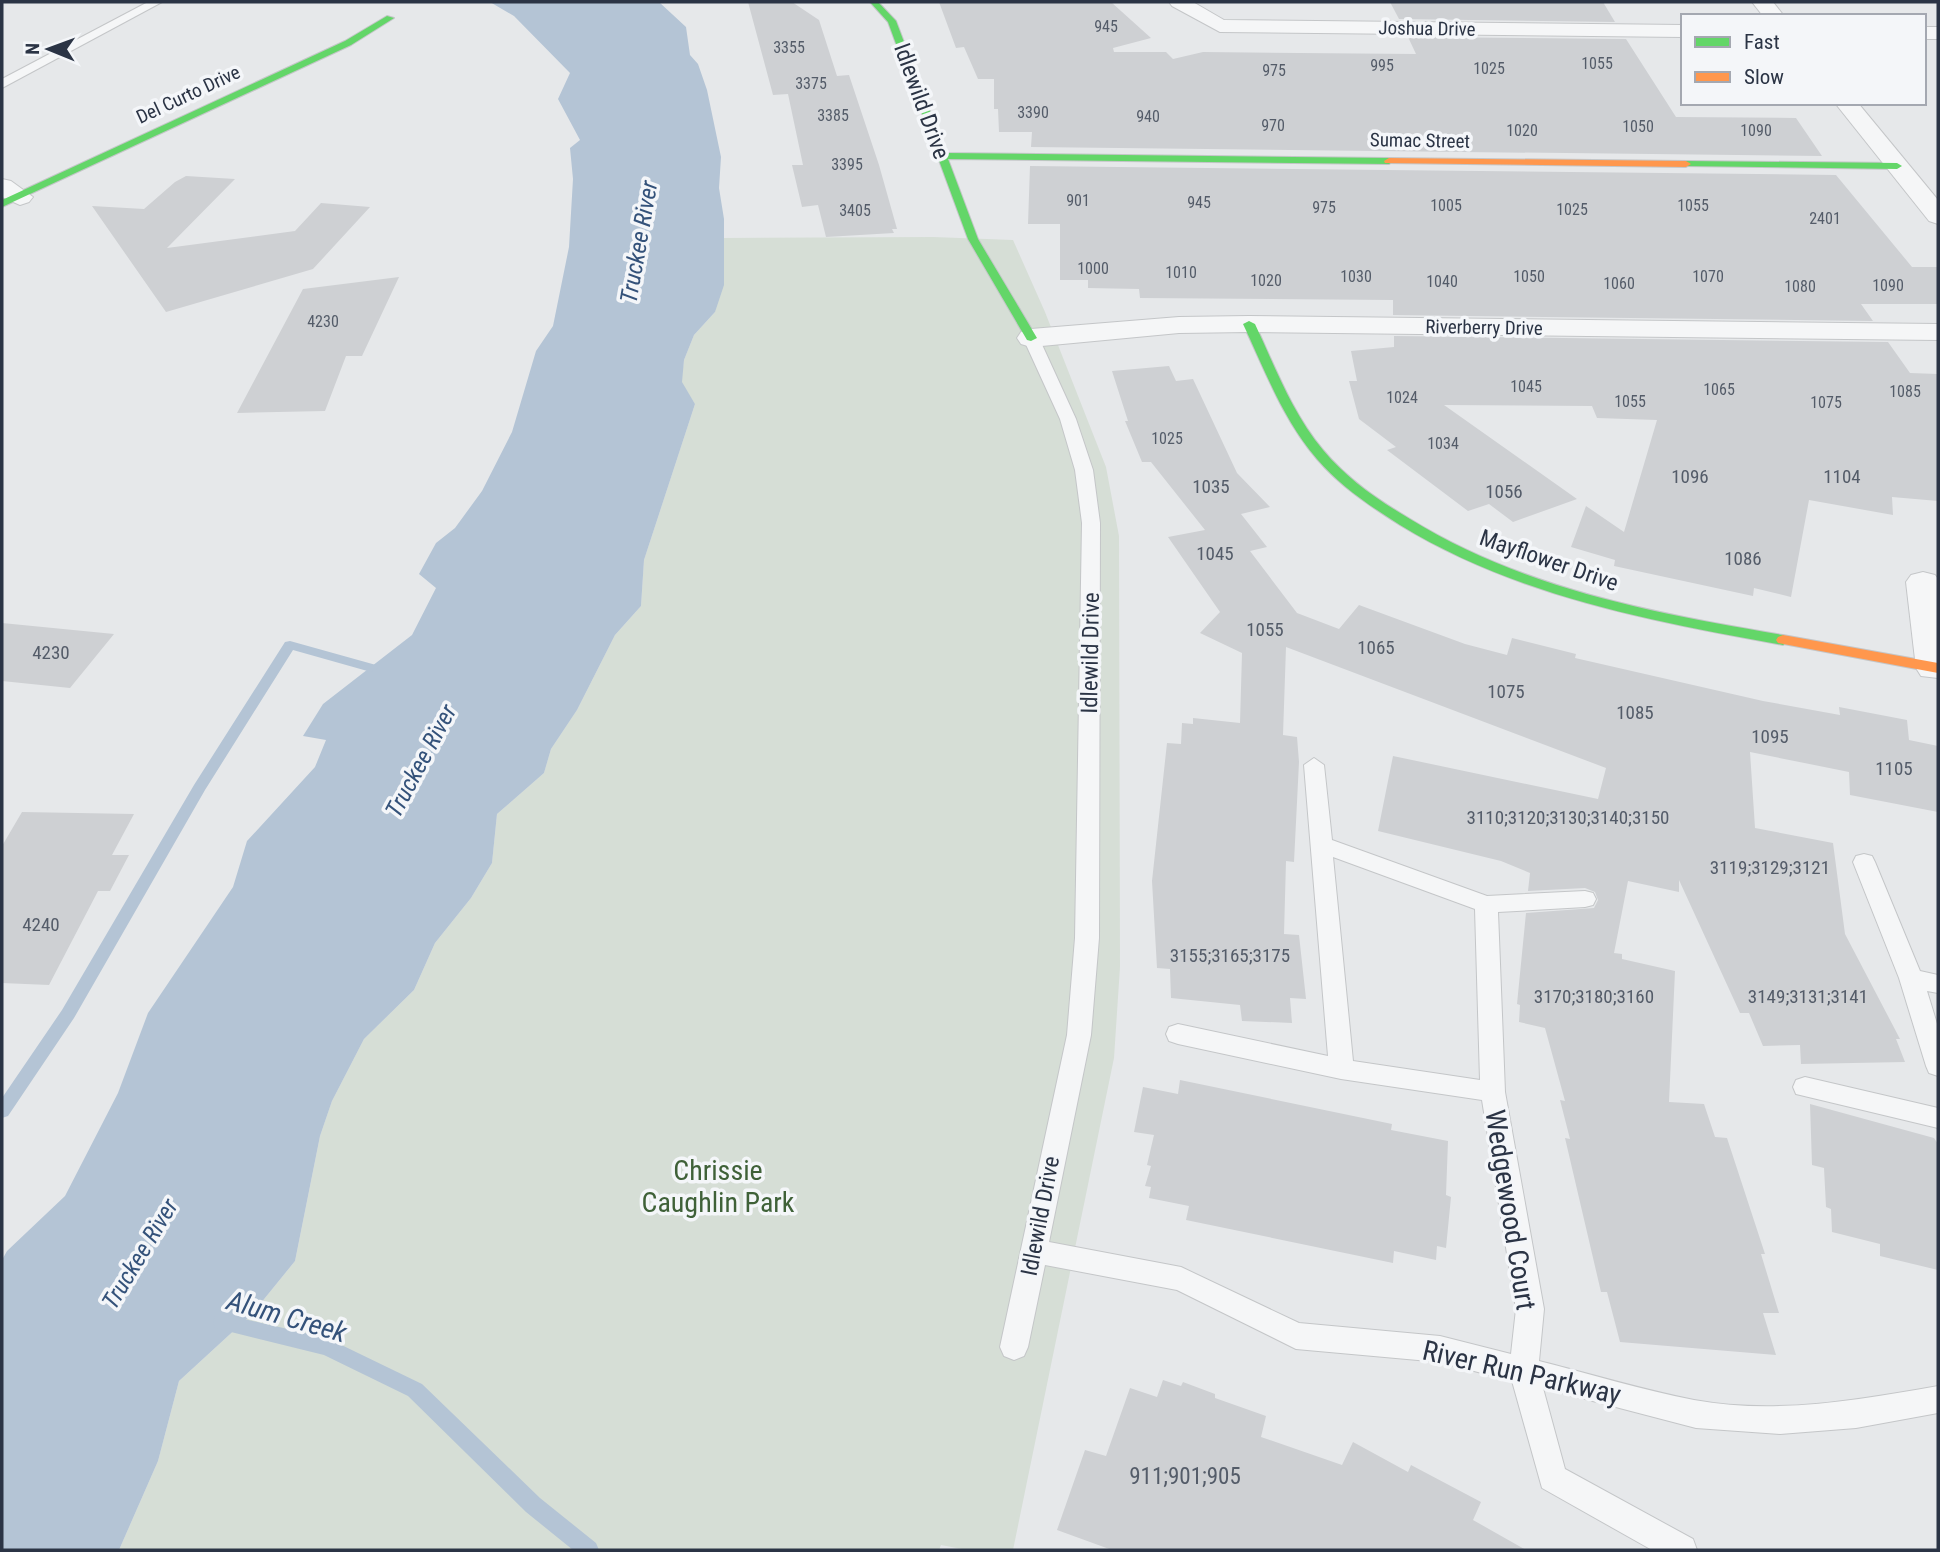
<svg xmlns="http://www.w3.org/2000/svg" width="1940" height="1552" viewBox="0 0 1940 1552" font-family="'Roboto Condensed',sans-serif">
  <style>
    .green { fill: #d6ded6 }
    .water { fill: #b4c4d5 }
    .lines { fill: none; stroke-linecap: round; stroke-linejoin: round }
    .stream { fill: #b4c4d5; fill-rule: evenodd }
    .building { fill: #ced0d3 }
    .lane-casing { stroke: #c4c6c8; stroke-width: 2 }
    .street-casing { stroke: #c4c6c8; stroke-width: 2 }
    .fast-casing { stroke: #c4c6c8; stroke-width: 2 }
    .slow-casing { stroke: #c4c6c8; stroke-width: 2 }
    .lane { fill: #f5f6f7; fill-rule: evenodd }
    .street { fill: #f5f6f7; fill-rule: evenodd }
    .fast { fill: #63d668; fill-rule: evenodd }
    .slow { fill: #ff974d; fill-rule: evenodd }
    .labels { text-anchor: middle; stroke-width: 7; stroke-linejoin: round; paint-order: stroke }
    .far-number-label { font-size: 16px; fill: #545c69 }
    .far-street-label { font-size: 19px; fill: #2b3445; stroke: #f4f6f9 }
    .number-label { font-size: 19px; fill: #545c69 }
    .street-label { font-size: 23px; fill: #2b3445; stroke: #f4f6f9 }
    .near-number-label { font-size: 23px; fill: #545c69 }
    .water-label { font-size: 24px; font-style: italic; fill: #34527a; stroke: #f4f6f9 }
    .near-park-label { font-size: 28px; fill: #3f6138; stroke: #f4f6f9 }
    .near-street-label { font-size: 28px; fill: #2b3445; stroke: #f4f6f9 }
    .near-water-label { font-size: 28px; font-style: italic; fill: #34527a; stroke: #f4f6f9 }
  </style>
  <rect width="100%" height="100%" fill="#e6e8ea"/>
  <!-- green -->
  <path class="green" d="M933 237 1013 240 1045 312 1106 467 1119 536 1120 967 1114 1058 1013 1550H967L941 1545 939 1550H119L158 1461 179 1381 252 1314 295 1261 320 1136 332 1101 364 1039 414 990 435 943 471 898 492 863 497 814 544 773 551 749 577 710 615 635 641 606 644 560 695 404 681 382 684 360 694 335 715 312 723 238Z"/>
  <!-- water -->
  <path class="water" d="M490 2H659L686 27 690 55 698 64 707 90 721 157 719 188 724 219V285L715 312 694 335 684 360 682 382 695 404 644 560 641 606 615 635 577 710 551 749 544 773 497 814 492 863 471 898 435 943 414 990 364 1039 332 1101 320 1136 295 1261 252 1314 179 1381 158 1461 119 1550H2V1260L7 1251 65 1196 118 1093 148 1013 233 887 247 841 315 767 326 740 303 736 323 704 412 635 436 588 419 574 436 543 455 528 482 491 512 432 536 351 553 326 569 247 573 179 570 148 580 140 558 99 570 73 514 16Z"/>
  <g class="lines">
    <!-- stream -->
    <g class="stream">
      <path d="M290 641 376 665 378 668 371 672 293 650 205 790 74 1018 8 1116 2 1118V1098L62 1010 194 785 285 642Z"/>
      <path d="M222 1314 327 1338 422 1384 540 1498 596 1543 599 1550H573L526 1512 408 1396 324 1355 215 1328 213 1322 215 1316Z"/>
    </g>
  </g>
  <!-- building -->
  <g class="building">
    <path d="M748 2H792L819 20 837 76 849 75 879 165 897 229H892L894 233 826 237 818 205 802 207 792 165H803L788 94 773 95Z"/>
    <path d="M939 2H1111L1151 38 1113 48 1114 52H1166L1173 59 1203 52 1416 54 1408 37 1626 39 1676 117 1796 118 1822 156 1031 147 1032 132H999L998 109H994V79H978L964 47 956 48Z"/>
    <path d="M1390 2H1603L1615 22 1399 19Z"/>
    <path d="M1030 166 1836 175 1912 267H1938V304H1861L1873 321 1393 315V300L1140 298 1139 289 1088 288V280H1060V224H1028Z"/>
    <path d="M186 176 235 179 167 248 295 231 321 203 370 207 313 269 166 312 92 206 144 209 175 182Z"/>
    <path d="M399 277 362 356H346L325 411 237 413 303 289Z"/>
    <path d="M1394 336 1888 342 1910 373 1938 374V501L1892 497 1893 515 1809 500 1791 597 1754 588 1753 596 1614 566 1615 560 1571 547 1586 506 1624 532 1657 420 1597 418 1592 406 1444 405 1577 499 1513 522 1489 504 1468 511 1387 450 1396 447 1359 419 1349 381H1357L1351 351 1394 347Z"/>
    <path d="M1169 366 1176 381 1193 379 1237 473 1270 507 1241 514 1267 547 1250 551 1297 613 1339 629 1359 605 1465 644 1507 655 1512 638 1576 654 1575 658 1763 701 1840 715 1839 707 1907 720 1909 740 1938 746V812L1850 795 1849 772 1750 752 1755 828 1833 843 1845 934 1900 1039H1896L1905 1062 1801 1064 1800 1045 1763 1046 1749 1013H1740L1679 880V892L1628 881 1614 953 1622 954V959L1675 971 1669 1102 1704 1104 1715 1137 1727 1138 1765 1254H1761L1779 1313H1763L1776 1355 1620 1342 1607 1292H1601L1565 1138 1570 1139 1560 1100 1565 1101 1545 1028 1519 1022 1520 1005 1517 1004 1526 913 1594 908 1598 900 1595 892 1585 888 1528 891 1530 873 1501 861 1378 831 1393 756 1598 799 1606 768 1286 647 1283 735 1297 737 1299 762 1294 862 1286 861 1284 934 1299 935 1306 999 1290 998 1292 1023 1242 1021 1240 1005 1171 998 1170 969 1157 968 1152 881 1167 743 1181 744 1182 723 1193 724V718L1240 723 1242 653 1200 633 1220 612 1168 537 1205 530 1151 462H1142L1125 421H1128L1112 371Z"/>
    <path d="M2 623 114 634 70 688 2 681Z"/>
    <path d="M22 812 134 814 112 855H129L110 891H98L49 985 2 983V846Z"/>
    <path d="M1180 1080 1392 1124 1391 1130 1448 1141 1446 1195 1451 1197 1446 1248 1437 1246 1436 1260 1394 1251 1393 1263 1186 1220 1189 1206 1149 1198 1151 1187 1145 1186 1151 1166 1147 1165 1154 1135 1134 1132 1143 1087 1178 1094Z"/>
    <path d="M1810 1104 1934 1138 1938 1144V1270L1880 1256V1244L1832 1232 1831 1209 1826 1207 1824 1168 1812 1165Z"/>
    <path d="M1163 1380 1181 1386 1183 1382 1215 1394V1398L1266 1416 1261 1437 1342 1465 1353 1442 1408 1472 1411 1465 1481 1502 1473 1520 1526 1550H1112L1057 1530 1085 1450 1106 1456 1130 1388 1157 1397Z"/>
  </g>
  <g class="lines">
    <defs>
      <g id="lane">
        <path d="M148 2H162L2 88V79Z"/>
        <path d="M1031 333 1039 338 1076 419 1093 470 1100 523 1099 938 1091 1035 1049 1242 1181 1267 1299 1323 1440 1336 1511 1354 1516 1309 1482 1100 1341 1079 1178 1044 1169 1041 1166 1034 1169 1027 1178 1024 1328 1056 1304 765 1314 758 1324 765 1332 840 1487 896 1585 891 1593 893 1596 899 1593 905 1585 907 1498 912 1505 1092 1544 1309 1539 1361C1591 1374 1642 1390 1694 1400 1775 1415 1859 1400 1938 1386V1413L1856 1428 1780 1434 1696 1428 1543 1388 1565 1469 1693 1539 1697 1550H1652L1542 1488 1512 1381 1440 1362 1296 1349 1177 1290 1045 1265 1028 1347 1024 1356 1014 1360 1004 1356 1000 1347 1067 1035 1075 938 1082 523 1075 470 1060 419 1023 338ZM1333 857 1475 909 1480 1080 1353 1061Z"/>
        <path d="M1864 854 1872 856 1875 862 1920 971 1938 975V993L1927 991 1938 1027V1076L1929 1073 1926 1066 1899 978 1853 862 1856 856Z"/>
        <path d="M1805 1077 1938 1108V1128L1796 1094 1793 1087 1796 1080Z"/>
      </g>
      <g id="street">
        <path d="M1169 2H1193L1224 20 1683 25V37L1220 32 1172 6Z"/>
        <path d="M1752 2H1773L1784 16H1763Z"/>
        <rect x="1924" y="27" width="14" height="12"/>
        <path d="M1835 103H1858L1938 200V224L1929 221Z"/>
        <path d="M2 179 11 181 33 197 29 202 20 205 2 197Z"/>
        <path d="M1249 316 1938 324V340L1249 332 1179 333 1031 347 1021 344 1017 338 1021 332 1031 329 1179 317Z"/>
        <path d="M1923 572 1935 575 1938 579V678L1921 676 1916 668 1906 582 1911 575Z"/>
      </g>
      <g id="fast">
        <path d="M870 2H878L896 21 946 153 1389 158 1394 161 1389 164 948 159 978 239 1037 338 1031 341 1027 340 968 239 888 22Z"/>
        <path d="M387 16 394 18 351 45 2 207V200L345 41Z"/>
        <path d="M1686 161 1897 163 1902 166 1897 169 1682 166 1681 164Z"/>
        <path d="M1249 321 1255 324C1275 367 1292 413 1323 450 1347 479 1378 500 1410 519 1523 589 1654 613 1783 635L1790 640 1783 645C1651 621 1516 596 1400 525 1370 506 1340 486 1317 459 1283 420 1265 370 1243 324Z"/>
      </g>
      <g id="slow">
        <path d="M1389 158 1686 161 1691 164 1686 167 1385 163 1384 161Z"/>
        <path d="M1783 635 1938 663V673L1778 643 1776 640 1778 637Z"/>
      </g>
    </defs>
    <!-- lane casing -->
    <use href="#lane" class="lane-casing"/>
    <!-- street casing -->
    <use href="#street" class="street-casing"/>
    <!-- fast casing -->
    <use href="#fast" class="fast-casing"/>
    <!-- slow casing -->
    <use href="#slow" class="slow-casing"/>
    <!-- lane -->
    <use href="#lane" class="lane"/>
    <!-- street -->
    <use href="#street" class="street"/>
    <!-- fast -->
    <use href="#fast" class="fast"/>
    <!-- slow -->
    <use href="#slow" class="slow"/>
  </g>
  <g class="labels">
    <!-- far-number labels -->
    <g class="far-number-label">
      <text x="1106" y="32">945</text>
      <text x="789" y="53">3355</text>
      <text x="1597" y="69">1055</text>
      <text x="1382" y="71">995</text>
      <text x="1489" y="74">1025</text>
      <text x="1274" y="76">975</text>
      <text x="811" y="89">3375</text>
      <text x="1033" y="118">3390</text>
      <text x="833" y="121">3385</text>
      <text x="1148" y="122">940</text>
      <text x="1273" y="131">970</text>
      <text x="1638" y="132">1050</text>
      <text x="1522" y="136">1020</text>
      <text x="1756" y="136">1090</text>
      <text x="847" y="170">3395</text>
      <text x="1078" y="206">901</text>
      <text x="1199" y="208">945</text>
      <text x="1446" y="211">1005</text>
      <text x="1693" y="211">1055</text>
      <text x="1324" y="213">975</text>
      <text x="1572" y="215">1025</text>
      <text x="855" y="216">3405</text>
      <text x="1825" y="224">2401</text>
      <text x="1093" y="274">1000</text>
      <text x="1181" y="278">1010</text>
      <text x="1356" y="282">1030</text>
      <text x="1529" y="282">1050</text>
      <text x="1708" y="282">1070</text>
      <text x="1266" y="286">1020</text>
      <text x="1442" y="287">1040</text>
      <text x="1619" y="289">1060</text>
      <text x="1888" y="291">1090</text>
      <text x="1800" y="292">1080</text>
      <text x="323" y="327">4230</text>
      <text x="1526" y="392">1045</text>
      <text x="1719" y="395">1065</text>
      <text x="1905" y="397">1085</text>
      <text x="1402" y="403">1024</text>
      <text x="1630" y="407">1055</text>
      <text x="1826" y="408">1075</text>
      <text x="1167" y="444">1025</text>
      <text x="1443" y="449">1034</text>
    </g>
    <!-- far-street labels -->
    <g class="far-street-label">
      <text transform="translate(1427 28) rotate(1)" y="7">Joshua Drive</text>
      <text transform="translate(188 94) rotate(-25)" y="7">Del Curto Drive</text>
      <text transform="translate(1420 140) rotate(1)" y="7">Sumac Street</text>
      <text transform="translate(1484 327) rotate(1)" y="7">Riverberry Drive</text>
    </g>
    <!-- number labels -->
    <g class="number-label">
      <text x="1690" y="483">1096</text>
      <text x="1842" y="483">1104</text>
      <text x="1211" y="493">1035</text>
      <text x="1504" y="498">1056</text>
      <text x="1215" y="560">1045</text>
      <text x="1743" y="565">1086</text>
      <text x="1265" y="636">1055</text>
      <text x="1376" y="654">1065</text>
      <text x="51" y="659">4230</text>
      <text x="1506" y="698">1075</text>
      <text x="1635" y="719">1085</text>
      <text x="1770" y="743">1095</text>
      <text x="1894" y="775">1105</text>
      <text x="1568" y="824">3110;3120;3130;3140;3150</text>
      <text x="1770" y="874">3119;3129;3121</text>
      <text x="41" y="931">4240</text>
      <text x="1230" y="962">3155;3165;3175</text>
      <text x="1594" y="1003">3170;3180;3160</text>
      <text x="1808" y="1003">3149;3131;3141</text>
    </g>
    <!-- street labels -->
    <g class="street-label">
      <text transform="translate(922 101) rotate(70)" y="8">Idlewild Drive</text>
      <text transform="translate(1549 560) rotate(19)" y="8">Mayflower Drive</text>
      <text transform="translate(1090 653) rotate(-89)" y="8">Idlewild Drive</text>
      <text transform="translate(1040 1216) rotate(-79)" y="8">Idlewild Drive</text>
    </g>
    <!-- near-number labels -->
    <g class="near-number-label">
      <text x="1185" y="1484">911;901;905</text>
    </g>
    <!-- water labels -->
    <g class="water-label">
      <text transform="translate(639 242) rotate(-80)" y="8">Truckee River</text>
      <text transform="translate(421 761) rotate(-62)" y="8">Truckee River</text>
      <text transform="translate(140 1254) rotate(-59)" y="8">Truckee River</text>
    </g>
    <!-- near-park labels -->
    <g class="near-park-label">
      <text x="718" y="1180">Chrissie<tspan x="718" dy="32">Caughlin Park</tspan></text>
    </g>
    <!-- near-street labels -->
    <g class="near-street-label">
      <text transform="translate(1511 1210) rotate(81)" y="10">Wedgewood Court</text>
      <text transform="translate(1522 1372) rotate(13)" y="10">River Run Parkway</text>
    </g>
    <!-- near-water labels -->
    <g class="near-water-label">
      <text transform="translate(287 1316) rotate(16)" y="10">Alum Creek</text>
    </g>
  </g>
  <!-- border -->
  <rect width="1940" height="1552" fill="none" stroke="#2b3445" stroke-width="7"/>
  <!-- legend -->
  <rect x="1681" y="14" width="245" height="91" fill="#f4f6f9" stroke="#a4a8b1" stroke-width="2"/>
  <rect x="1695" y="37" width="35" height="10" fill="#63d668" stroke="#a4a8b1" stroke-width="2"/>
  <text x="1744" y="49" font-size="21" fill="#2b3445">Fast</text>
  <rect x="1695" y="72" width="35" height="10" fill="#ff974d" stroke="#a4a8b1" stroke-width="2"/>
  <text x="1744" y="84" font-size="21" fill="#2b3445">Slow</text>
  <!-- north arrow -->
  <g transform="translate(49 49) rotate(271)" stroke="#f4f6f9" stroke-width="5" paint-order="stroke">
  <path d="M0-5L12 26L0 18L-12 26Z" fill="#2b3445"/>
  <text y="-10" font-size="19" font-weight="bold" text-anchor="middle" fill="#2b3445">N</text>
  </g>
</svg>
